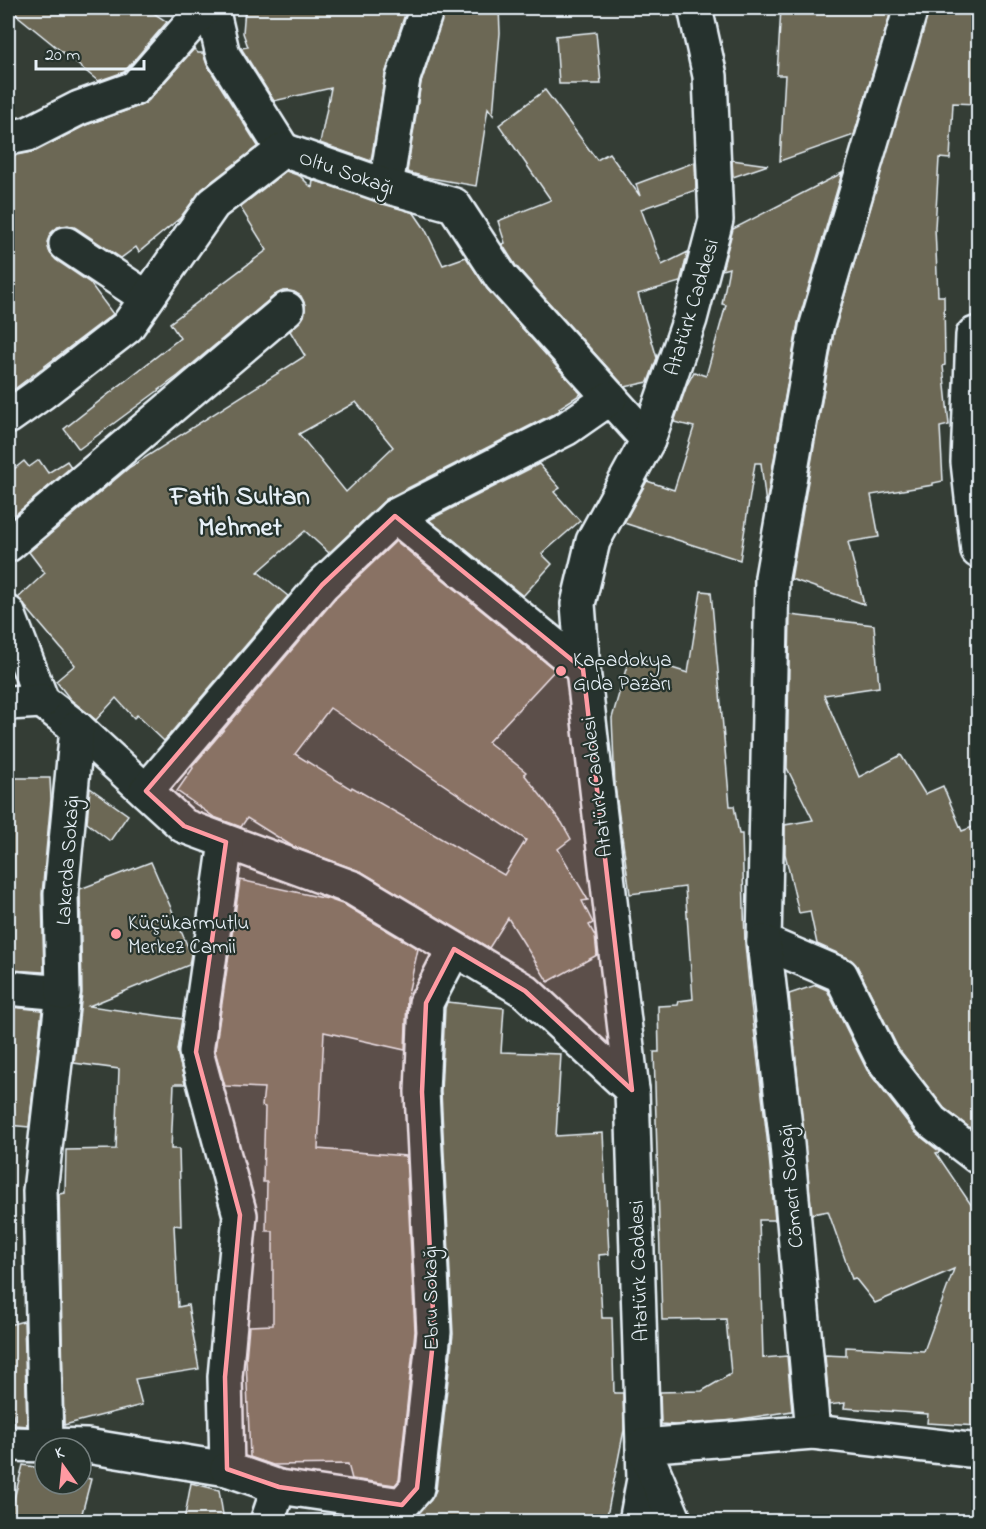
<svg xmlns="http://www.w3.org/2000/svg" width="986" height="1529" viewBox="0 0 986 1529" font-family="'Indie Flower',sans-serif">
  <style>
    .building { fill: #6c6754; stroke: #e8f1f8; stroke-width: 1.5; fill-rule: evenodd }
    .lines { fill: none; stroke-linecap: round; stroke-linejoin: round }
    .minor-casing { stroke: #e8f1f8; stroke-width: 38 }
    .minor { stroke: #26332d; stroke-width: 33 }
    .marked { fill: #ff9aa2; fill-opacity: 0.2; stroke: #ff9aa2; stroke-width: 4.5; stroke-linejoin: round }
    .poi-dot { fill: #ff9aa2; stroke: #26332d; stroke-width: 2 }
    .labels { text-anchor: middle; stroke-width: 4.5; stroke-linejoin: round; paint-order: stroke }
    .street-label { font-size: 21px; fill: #e8f1f8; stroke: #26332d }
    .poi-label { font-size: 21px; fill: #e8f1f8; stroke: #26332d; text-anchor: start }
    .district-label { font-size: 27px; font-weight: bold; fill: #e8f1f8; stroke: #26332d }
  </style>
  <rect width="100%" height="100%" fill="#343d35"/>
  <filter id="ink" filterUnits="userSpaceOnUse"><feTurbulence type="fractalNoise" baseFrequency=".0167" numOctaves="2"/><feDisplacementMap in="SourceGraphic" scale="12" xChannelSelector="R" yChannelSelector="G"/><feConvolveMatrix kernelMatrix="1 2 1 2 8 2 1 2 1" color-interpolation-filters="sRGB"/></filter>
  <g filter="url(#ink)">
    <!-- building -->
    <g class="building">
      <path d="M8 8H146L167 22 124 72 98 81Z"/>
      <path d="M245 8H407L385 75 371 161 320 143 331 88 274 101 241 48 248 47 243 33Z"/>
      <path d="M467 8H499L500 33 493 115 488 108 476 186 425 177 407 172 421 83 445 10Z"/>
      <path d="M781 8H892L854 135 780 161 785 75H777Z"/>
      <path d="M929 8H978L977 55 978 56V104L953 103 950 159 939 158 935 228 938 296H944L945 365 943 366 949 425 940 427 943 481 933 483V485L871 495 879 537 848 542 864 604 791 579 834 332Z"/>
      <path d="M596 32 601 84H559L556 36Z"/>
      <path d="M194 49 198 53H203L207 65 258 146 202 189 180 218 139 252 136 247 121 258 76 228 68 225 58 227 51 233 47 242 50 253 56 260 90 283 113 314 8 394V156L36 151 86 125 142 105 149 100Z"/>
      <path d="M545 90 597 160 609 153 640 196 636 184 695 162 696 190 641 209 662 265 688 252 680 282 638 294 657 358 648 382 625 387 516 266 502 244 505 243 498 221 551 200 499 125Z"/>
      <path d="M732 160 768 165 733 177Z"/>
      <path d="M286 171 300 176 312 188 313 180 414 213 425 229 443 265 466 257 487 289 581 394 559 408 560 410 557 412 386 499 329 553 305 531 258 572 288 596 164 741 137 715 134 718 116 698 96 720 70 699 56 681 75 665 18 598 45 573 29 552 130 467 305 356 290 331 304 316 305 305 301 296 294 292 283 291 275 295 178 376 79 449 64 429 180 338 170 323 267 250 240 207ZM356 402 393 447 346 492 299 434Z"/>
      <path d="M842 173 798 323 766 505 761 463H755L740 560 624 523 647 481 674 490 694 427 674 422 687 385 694 372 706 376 726 305 722 304 729 268 722 270 733 229Z"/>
      <path d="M39 460 48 473 67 461 71 467 8 521V474L24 461 29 467Z"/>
      <path d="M539 464 560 488 554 492 580 521 542 554 552 564 523 596 429 520Z"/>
      <path d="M396 541 555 670 488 742 526 772 524 774 562 823 571 839 558 849 588 900 582 901 593 923 589 925 595 936 597 955 548 982 508 918 489 948 362 872 292 846 247 818 241 827 214 817 177 791 193 768 192 767 336 598ZM330 708 526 840 504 875 352 787 351 789 295 754Z"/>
      <path d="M701 591 711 592 730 806H734L739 834H742L745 944 750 995 768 1146 775 1220H759L763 1358 787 1356 792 1411 735 1420 675 1425 661 1424 660 1392 702 1391 731 1374 726 1319 662 1320 654 1052H659L658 1006 678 1005 679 1001 693 999 685 887 630 894 615 786 612 718 630 655 688 673Z"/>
      <path d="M790 615 874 625 879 687 824 695 859 777 901 755 925 794 943 786 962 831 978 825V1134L944 1108 898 1048 857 966 848 958 817 944 810 911 799 913 785 854V825L813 820 787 768Z"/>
      <path d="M8 778H50L51 799 42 894 44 972 8 970Z"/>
      <path d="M90 788 128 815 110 841 87 823Z"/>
      <path d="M151 862 191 954 189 965 89 1006 182 1019 177 1050 185 1084H174L171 1149H179L181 1226 174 1225 178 1307 188 1305 199 1369 135 1379 142 1405 64 1425 59 1194 65 1193 66 1150 116 1149 119 1069 74 1063 82 993 80 889Z"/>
      <path d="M240 880 328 899 345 905 418 949 407 998 405 1050 324 1032 318 1149 406 1156 415 1331 399 1480 395 1485 352 1479 348 1464 273 1465 250 1457 246 1359 249 1326 273 1325V1231H266L267 1182H263L265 1107 262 1106 264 1088 225 1086 215 1051Z"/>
      <path d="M816 985 827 990 867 1070 916 1133 940 1152 936 1153 976 1212H978V1426L927 1423 928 1414 844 1408 845 1403 829 1405 825 1355 846 1356V1347L924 1351 954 1269 875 1303 855 1278 852 1279 828 1211 812 1214 789 994Z"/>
      <path d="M447 1002 504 1008 501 1052 561 1054 556 1136 603 1133 609 1254 599 1255 602 1318H612L614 1393H623L624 1430 606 1521H410L431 1500 436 1490 453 1334 441 1092 445 1008Z"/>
      <path d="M10 1007 42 1010 29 1127 8 1125V1031Z"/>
      <path d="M24 1321 27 1426 15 1425 8 1393V1325Z"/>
      <path d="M23 1465 45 1469V1484H81V1477L91 1479 80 1521H8Z"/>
      <path d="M191 1483 219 1490 224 1521H184Z"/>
    </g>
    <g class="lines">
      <defs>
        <g id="minor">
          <path d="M212 8 223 55 283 150"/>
          <path d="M911 8 816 328 772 577 764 942 841 975 882 1058 931 1121 978 1157"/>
          <path d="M8 138 28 134 79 108 135 88 205 8"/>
          <path d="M386 186 403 78 427 8"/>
          <path d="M66 244 147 298"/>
          <path d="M978 333 973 335 968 462 978 551"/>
          <path d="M8 417 42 393 127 327 213 204 283 150 386 186 454 205 501 277 648 440"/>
          <path d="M395 516 583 669"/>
          <path d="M8 545 287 309"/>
          <path d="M8 613 42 701 77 728 184 826 353 888 525 991 632 1090"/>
          <path d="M8 703 42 701"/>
          <path d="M146 791 322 585 395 516 567 428 610 398"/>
          <path d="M764 942 787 1144 813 1432"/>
          <path d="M8 988 63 993 40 1191 46 1445"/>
          <path d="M63 993 61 894 77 728"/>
          <path d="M8 1444 87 1446 227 1469 225 1377 240 1215 196 1052 226 842"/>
          <path d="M227 1469 279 1487 402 1505 417 1488 434 1332 422 1092 426 1003 454 949"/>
          <path d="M267 1522 279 1487"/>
          <path d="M636 1522 644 1479 632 1090 583 669 578 604 593 541 648 440 690 319 716 220 710 76 695 8"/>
          <path d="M675 1522 643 1446 813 1432 978 1451"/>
        </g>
      </defs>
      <!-- minor casing -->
      <use href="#minor" class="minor-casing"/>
      <!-- minor -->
      <use href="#minor" class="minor"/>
    </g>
  </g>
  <!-- marked area -->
  <path class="marked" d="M395 516 583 669 632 1090 525 991 454 949 426 1003 422 1092 434 1332 417 1488 402 1505 279 1487 227 1469 225 1377 240 1215 196 1052 226 842 184 826 146 791 322 585Z"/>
  <!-- markers -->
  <g class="poi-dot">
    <circle cx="561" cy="671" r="6"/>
    <circle cx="116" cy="934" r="6"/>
  </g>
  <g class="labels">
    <!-- street labels -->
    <g class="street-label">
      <text transform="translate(347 172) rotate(19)" y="7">Oltu Sokağı</text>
      <text transform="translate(691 307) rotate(-73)" y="7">Atatürk Caddesi</text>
      <text transform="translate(596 787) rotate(-97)" y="7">Atatürk Caddesi</text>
      <text transform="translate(67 860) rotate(-86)" y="7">Lakerda Sokağı</text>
      <text transform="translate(790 1186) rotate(-95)" y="7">Cömert Sokağı</text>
      <text transform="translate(638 1271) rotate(-92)" y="7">Atatürk Caddesi</text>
      <text transform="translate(430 1298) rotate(-91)" y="7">Ebru Sokağı</text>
    </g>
    <!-- poi labels -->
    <g class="poi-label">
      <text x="573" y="666">Kapadokya<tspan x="573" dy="24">Gıda Pazarı</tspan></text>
      <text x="128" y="929">Küçükarmutlu<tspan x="128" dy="24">Merkez Camii</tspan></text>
    </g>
    <!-- district labels -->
    <g class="district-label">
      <text x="240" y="504">Fatih Sultan<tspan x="240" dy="31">Mehmet</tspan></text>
    </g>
  </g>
  <!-- margin -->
  <rect width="986" height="1529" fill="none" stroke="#26332d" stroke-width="30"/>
  <rect x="15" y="15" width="956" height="1499" fill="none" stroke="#e8f1f8" stroke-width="2" filter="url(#ink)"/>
  <!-- north arrow -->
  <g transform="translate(63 1466) rotate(345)"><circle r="28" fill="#26332d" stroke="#747f7e" stroke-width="1.5"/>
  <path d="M0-4.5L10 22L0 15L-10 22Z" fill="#ff9aa2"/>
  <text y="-9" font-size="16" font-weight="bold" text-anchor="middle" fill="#e8f1f8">K</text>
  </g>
  <!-- scale -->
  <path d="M36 60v9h108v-9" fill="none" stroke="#e8f1f8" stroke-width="3"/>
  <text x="45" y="60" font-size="18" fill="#e8f1f8" stroke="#26332d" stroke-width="4.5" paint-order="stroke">20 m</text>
</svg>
